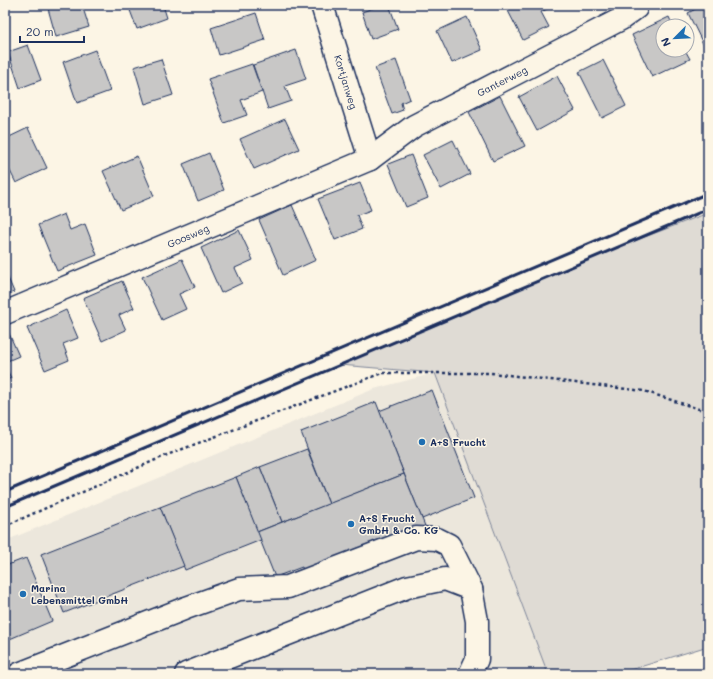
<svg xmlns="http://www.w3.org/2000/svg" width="713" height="679" viewBox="0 0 713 679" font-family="Mali,sans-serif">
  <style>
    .built { fill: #ece7dc }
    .green { fill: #dfdbd4; stroke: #7d8599 }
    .building { fill: #c8c7c6; stroke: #1b2f5e }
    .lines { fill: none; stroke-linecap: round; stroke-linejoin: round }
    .minor-casing { stroke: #1b2f5e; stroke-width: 25 }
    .path { stroke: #1b2f5e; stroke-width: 2.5; stroke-dasharray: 3 3; stroke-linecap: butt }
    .minor { stroke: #fcf5e5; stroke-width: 22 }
    .rail { stroke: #1b2f5e; stroke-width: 3 }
    .poi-dot { fill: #1f6fb2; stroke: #fcf5e5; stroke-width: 1.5 }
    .labels { text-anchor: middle; stroke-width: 3; stroke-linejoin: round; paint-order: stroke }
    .street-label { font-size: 10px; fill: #1b2f5e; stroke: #fcf5e5 }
    .poi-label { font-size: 10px; font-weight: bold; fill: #1b2f5e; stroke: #fcf5e5; text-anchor: start }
  </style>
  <rect width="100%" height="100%" fill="#fcf5e5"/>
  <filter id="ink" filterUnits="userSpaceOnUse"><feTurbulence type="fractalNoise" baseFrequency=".025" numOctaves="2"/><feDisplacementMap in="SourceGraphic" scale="8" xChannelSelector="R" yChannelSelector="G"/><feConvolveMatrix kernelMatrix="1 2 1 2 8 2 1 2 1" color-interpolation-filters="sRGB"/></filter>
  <g filter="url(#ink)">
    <!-- built -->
    <path class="built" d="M435 373 548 674H5V541L374 389Z"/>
    <!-- green -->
    <path class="green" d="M708 213V646L617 674H548L435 373 340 365 613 249Z"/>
    <!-- building -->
    <g class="building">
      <path d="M47 5H82L89 27 56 37Z"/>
      <path d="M128 5H163L167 18 137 29Z"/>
      <path d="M381 5H389L398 29 371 39 362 12Z"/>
      <path d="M505 5H555L541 12 549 27 523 40Z"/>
      <path d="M703 5H708V54L688 13Z"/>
      <path d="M256 13 265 40 219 55 211 28Z"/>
      <path d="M467 17 482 50 452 63 437 31Z"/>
      <path d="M669 17 673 26H663V50H685L690 59 652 77 632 35Z"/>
      <path d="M28 45 41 80 20 88 8 52Z"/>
      <path d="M95 50 110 91 77 103 63 62Z"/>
      <path d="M296 50 306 79 285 86 291 101 268 109 253 65Z"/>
      <path d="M161 59 173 95 145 104 134 67Z"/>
      <path d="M396 60 410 99 401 103 403 110 392 114 375 68Z"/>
      <path d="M603 60 626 106 602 118 579 72Z"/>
      <path d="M252 64 262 92 241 100 247 115 224 123 208 79Z"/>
      <path d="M557 76 575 110 537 131 519 97Z"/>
      <path d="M500 96 525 146 493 161 469 112Z"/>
      <path d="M285 119 299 149 254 169 240 139Z"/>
      <path d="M28 128 47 168 16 183 5 161V139Z"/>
      <path d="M453 140 470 174 441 189 423 155Z"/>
      <path d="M209 153 224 190 198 201 183 164Z"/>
      <path d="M411 155 428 198 406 207 388 164Z"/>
      <path d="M137 156 154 196 121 210 103 171Z"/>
      <path d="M360 183 371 210 357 215 362 229 335 240 318 199Z"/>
      <path d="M292 205 316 260 283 275 259 220Z"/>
      <path d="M64 214 70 230 85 224 97 255 57 271 38 225Z"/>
      <path d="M239 230 253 260 235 268 242 283 221 293 201 248Z"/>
      <path d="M182 259 195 287 179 294 186 309 162 320 142 277Z"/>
      <path d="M5 271 14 292 5 296Z"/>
      <path d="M122 281 134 308 119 315 126 330 102 341 83 298Z"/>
      <path d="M66 310 78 338 63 344 69 360 45 370 27 328Z"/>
      <path d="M7 329 19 356 5 362V330Z"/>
      <path d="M5 366 11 378 5 381Z"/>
      <path d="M432 390 474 498 422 519 379 411Z"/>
      <path d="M376 402 404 474 329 504 301 432Z"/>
      <path d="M307 449 329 504 282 522 260 467Z"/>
      <path d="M260 467 282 522 257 532 236 477Z"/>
      <path d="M404 474 425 526 304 573 302 567 275 577 257 532Z"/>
      <path d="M236 477 261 540 185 570 160 507Z"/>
      <path d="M160 507 184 566 64 613 41 554Z"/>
      <path d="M26 558 52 621 5 641V566Z"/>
    </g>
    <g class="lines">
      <defs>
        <g id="minor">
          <path d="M322 5 370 159"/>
          <path d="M5 313 370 159 414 126 621 19 636 8"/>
          <path d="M19 674 186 608 239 589 288 587 416 538 437 539 449 545 471 589 477 621V659L470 674"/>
          <path d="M186 674 407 587 445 579 471 589"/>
        </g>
      </defs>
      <!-- minor casing -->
      <use href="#minor" class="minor-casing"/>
      <!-- path -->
      <path class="path" d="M5 526 167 455 382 373H491L644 391 708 412"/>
      <!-- minor -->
      <use href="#minor" class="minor"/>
      <!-- rail -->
      <g class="rail">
        <path d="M5 492 708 193"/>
        <path d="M5 507 708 209"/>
      </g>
    </g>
  </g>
  <!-- markers -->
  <g class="poi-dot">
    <circle cx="422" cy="442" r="4"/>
    <circle cx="351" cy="524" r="4"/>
    <circle cx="23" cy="594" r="4"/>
  </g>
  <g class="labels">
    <!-- street labels -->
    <g class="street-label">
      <text transform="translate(502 81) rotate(-27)" y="4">Ganterweg</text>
      <text transform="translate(346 82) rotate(73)" y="4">Kortjanweg</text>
      <text transform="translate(188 236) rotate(-23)" y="4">Goosweg</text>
    </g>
    <!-- poi labels -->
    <g class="poi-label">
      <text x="430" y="446">A+S Frucht</text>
      <text x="359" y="522">A+S Frucht<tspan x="359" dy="12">GmbH &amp; Co. KG</tspan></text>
      <text x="31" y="592">Marina<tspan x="31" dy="12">Lebensmittel GmbH</tspan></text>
    </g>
  </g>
  <!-- margin -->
  <rect width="713" height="679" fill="none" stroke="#fcf5e5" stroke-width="20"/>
  <rect x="10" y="10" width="693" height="659" fill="none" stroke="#1b2f5e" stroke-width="1.5" filter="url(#ink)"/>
  <!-- north arrow -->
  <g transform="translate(675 38) rotate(246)"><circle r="19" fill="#fcf5e5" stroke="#a2a6af"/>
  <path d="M0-3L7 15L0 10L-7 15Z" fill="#1f6fb2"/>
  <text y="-6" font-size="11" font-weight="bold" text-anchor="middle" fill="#1b2f5e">N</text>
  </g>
  <!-- scale -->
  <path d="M20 36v6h64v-6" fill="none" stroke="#1b2f5e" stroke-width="2"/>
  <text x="26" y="36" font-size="12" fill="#1b2f5e" stroke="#fcf5e5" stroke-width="3" paint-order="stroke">20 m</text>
</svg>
